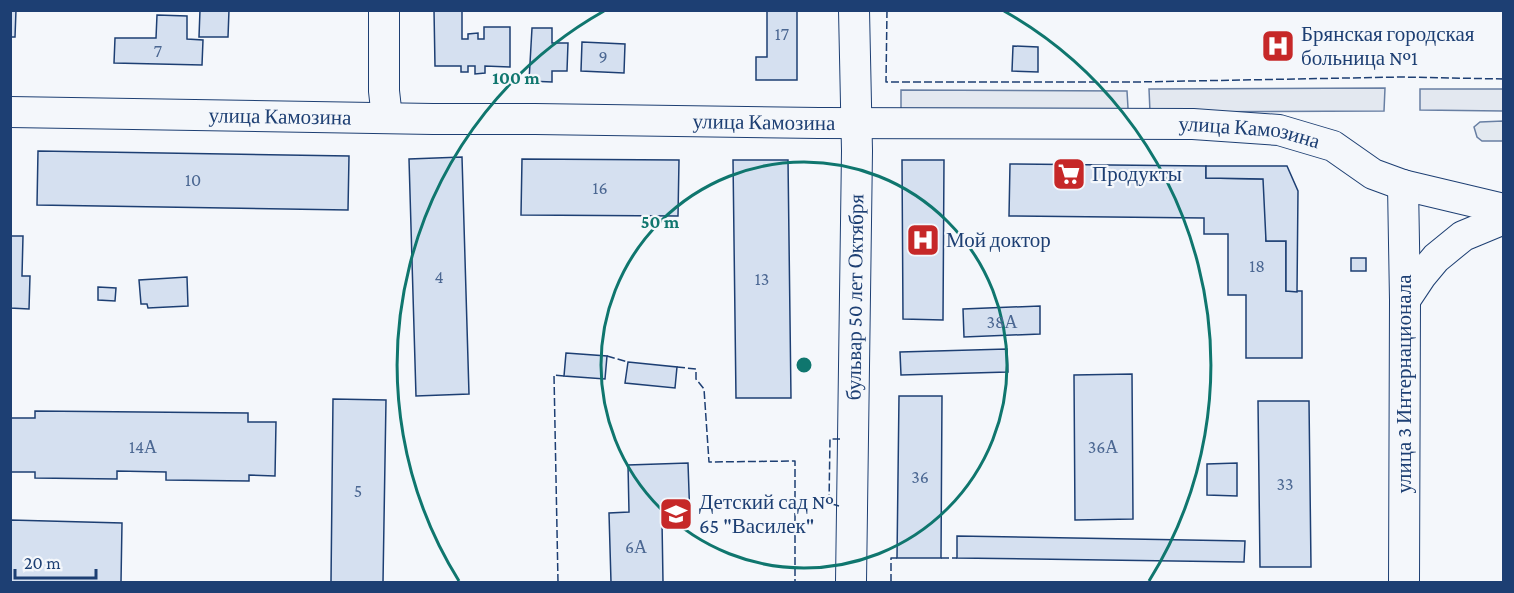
<svg xmlns="http://www.w3.org/2000/svg" width="1514" height="593" viewBox="0 0 1514 593" font-family="'Crimson Pro',serif">
  <style>
    .green { fill: #e3e9f0; stroke: #687fa3; stroke-width: 1.5 }
    .parking { fill: #e3e8f0; stroke: #687fa3; stroke-width: 1.5 }
    .building { fill: #d5e0f0; stroke: #1d3f73; stroke-width: 1.5 }
    .lines { fill: none; stroke-linecap: round; stroke-linejoin: round }
    .minor-casing { stroke: #1d3f73; stroke-width: 32 }
    .minor { stroke: #f4f7fb; stroke-width: 30 }
    .fence { stroke: #1d3f73; stroke-width: 1.5; stroke-dasharray: 8 3; stroke-linecap: butt }
    .ring { fill: none; stroke: #0f766e; stroke-width: 3 }
    .labels { text-anchor: middle; stroke-width: 4.5; stroke-linejoin: round; paint-order: stroke }
    .number-label { font-size: 18px; fill: #4b6792 }
    .poi-label { font-size: 21px; fill: #1d3f73; stroke: #f4f7fb; text-anchor: start }
    .street-label { font-size: 21px; fill: #1d3f73; stroke: #f4f7fb }
    .centre { fill: #0f766e; stroke: #f4f7fb; stroke-width: 3 }
    .ring-label { font-size: 18px; text-anchor: middle; font-weight: bold; fill: #0f766e; stroke: #f4f7fb; stroke-width: 4.5; stroke-linejoin: round; paint-order: stroke }
  </style>
  <rect width="100%" height="100%" fill="#f4f7fb"/>
  <!-- green -->
  <path class="green" d="M1503 121V141H1482L1477 137 1474 127 1480 122Z"/>
  <!-- parking -->
  <g class="parking">
    <path d="M1385 88 1384 111 1150 112 1149 89Z"/>
    <path d="M1420 89H1503V111L1420 110Z"/>
    <path d="M901 90 1127 91 1129 125 901 123Z"/>
  </g>
  <!-- building -->
  <g class="building">
    <path d="M10 10H16L15 37H10Z"/>
    <path d="M200 10H229L228 37H199Z"/>
    <path d="M434 10H462V39H468V34L478 33V39H484V27H510V67L485 66V73L475 74V66H468V72H461V66H435Z"/>
    <path d="M767 10H797V80H756V57H767Z"/>
    <path d="M157 15 187 16V39L203 40 202 65 114 63 115 38H156Z"/>
    <path d="M532 28H552V43H568L567 71H552V82L529 81Z"/>
    <path d="M582 42 625 44 624 73 581 71Z"/>
    <path d="M1013 46 1038 47V72L1012 71Z"/>
    <path d="M38 151 349 156 348 210 37 205Z"/>
    <path d="M462 157 469 394 416 396 409 159Z"/>
    <path d="M522 159 679 160 678 216 521 215Z"/>
    <path d="M733 160H788L791 398H736Z"/>
    <path d="M902 160H944L943 320 903 319Z"/>
    <path d="M1010 164 1206 166V178L1267 179 1266 241H1286V291H1302V358H1246V295H1228V234H1204V218L1009 216Z"/>
    <path d="M1206 166H1287L1298 191 1297 292 1286 291V241H1266L1263 179 1206 178Z"/>
    <path d="M10 236H23L22 276H30L29 309 10 308Z"/>
    <rect x="1351" y="258" width="15" height="13"/>
    <path d="M187 277 188 306 148 308 147 304H141L139 280Z"/>
    <path d="M98 287 116 288 115 301 98 300Z"/>
    <path d="M1040 306V334L964 337 963 309Z"/>
    <path d="M1007 349 1008 372 901 375 900 352Z"/>
    <path d="M566 353 607 356 605 379 564 376Z"/>
    <path d="M628 362 677 367 675 388 625 383Z"/>
    <path d="M1132 374 1133 519 1075 520 1074 375Z"/>
    <path d="M899 396H942L941 558H897Z"/>
    <path d="M333 399 386 400 383 582H331Z"/>
    <path d="M1258 401H1309L1311 567H1260Z"/>
    <path d="M35 411 248 413V422H276L275 476 249 475V481L166 480V472L117 471V479L35 478V472H10V418H35Z"/>
    <path d="M688 463 690 520 662 521 663 582H611L609 513 629 512 628 465Z"/>
    <path d="M1237 463V496L1207 495V464Z"/>
    <path d="M10 520 122 523 121 582H10Z"/>
    <path d="M957 536 1245 541 1244 562 957 558Z"/>
  </g>
  <g class="lines">
    <defs>
      <g id="minor">
        <path d="M384 10V91L387 118"/>
        <path id="s1" d="M10 112 433 119H535L819 123 1193 124 1279 130 1333 146 1373 174 1403 185 1504 209"/>
        <path d="M1403 185 1405 300 1404 582"/>
        <path d="M1405 300 1421 276 1436 258 1463 236 1504 219"/>
        <path id="s2" d="M851 582 857 151 854 10"/>
      </g>
    </defs>
    <!-- minor casing -->
    <use href="#minor" class="minor-casing"/>
    <!-- minor -->
    <use href="#minor" class="minor"/>
    <!-- fence -->
    <g class="fence">
      <path d="M887 10 886 82H1137L1401 77 1504 79"/>
      <path d="M607 356 628 362"/>
      <path d="M677 367 696 369V379L704 389 709 462 795 461V582"/>
      <path d="M839 506 829 503 830 439H840"/>
      <path d="M941 558H957"/>
      <path d="M558 582 554 375 564 376"/>
      <path d="M891 582V558H897"/>
    </g>
  </g>
  <!-- distance rings -->
  <g class="ring">
    <circle cx="804" cy="365" r="203"/>
    <path d="M459 581A407 407 0 0 1 604 11M1004 11A407 407 0 0 1 1149 581"/>
  </g>
  <!-- icons -->
  <defs>
    <symbol id="hospital-square" viewBox="-11 -11 22 22"><rect x="-9" y="-9" width="18" height="18" rx="4" fill="#c62828" stroke="#f4f7fb"/><path d="M-5-5h3v3.5h4V-5h3V5h-3V1.5h-4V5h-3Z" fill="#fff"/></symbol>
    <symbol id="supermarket-square" viewBox="-11 -11 22 22"><rect x="-9" y="-9" width="18" height="18" rx="4" fill="#c62828" stroke="#f4f7fb"/><path d="M-6-5.5h2.5l.6 2H6L4.5 2H-2.5L-4.4-4H-6ZM-1.5 3.2a1.3 1.3 0 1 0 .1 0ZM3 3.2a1.3 1.3 0 1 0 .1 0Z" fill="#fff"/></symbol>
    <symbol id="school-square" viewBox="-11 -11 22 22"><rect x="-9" y="-9" width="18" height="18" rx="4" fill="#c62828" stroke="#f4f7fb"/><path d="M0-5L7-2L0 1L-7-2ZM-4 1L0 2.5L4 1V4Q0 6-4 4Z" fill="#fff"/></symbol>
  </defs>
  <g fill-rule="evenodd">
    <use href="#hospital-square" x="1259" y="27" width="38" height="38"/>
    <use href="#supermarket-square" x="1050" y="155" width="38" height="38"/>
    <use href="#hospital-square" x="904" y="221" width="38" height="38"/>
    <use href="#school-square" x="657" y="495" width="38" height="38"/>
  </g>
  <g class="labels">
    <!-- number labels -->
    <g class="number-label">
      <text x="782" y="40">17</text>
      <text x="158" y="57">7</text>
      <text x="603" y="63">9</text>
      <text x="193" y="186">10</text>
      <text x="600" y="194">16</text>
      <text x="1257" y="272">18</text>
      <text x="439" y="283">4</text>
      <text x="762" y="285">13</text>
      <text x="1002" y="328">38А</text>
      <text x="143" y="453">14А</text>
      <text x="1103" y="453">36А</text>
      <text x="920" y="483">36</text>
      <text x="1285" y="490">33</text>
      <text x="358" y="497">5</text>
      <text x="636" y="553">6А</text>
    </g>
    <!-- poi labels -->
    <g class="poi-label">
      <text x="1301" y="41">Брянская городская<tspan x="1301" dy="24">больница №1</tspan></text>
      <text x="1092" y="181">Продукты</text>
      <text x="946" y="247">Мой доктор</text>
      <text x="699" y="509">Детский сад №<tspan x="699" dy="24">65 "Василек"</tspan></text>
    </g>
    <!-- street labels -->
    <g class="street-label">
      <text dy="7" stroke="none"><textPath href="#s1" startOffset="270">улица Камозина</textPath></text>
      <text dy="7" stroke="none"><textPath href="#s1" startOffset="754">улица Камозина</textPath></text>
      <text dy="7" stroke="none"><textPath href="#s1" startOffset="1240">улица Камозина</textPath></text>
      <text dy="7" stroke="none"><textPath href="#s2" startOffset="285">бульвар 50 лет Октября</textPath></text>
      <text transform="translate(1404 384) rotate(-90)" y="7">улица 3 Интернационала</text>
    </g>
  </g>
  <circle cx="804" cy="365" r="9" class="centre"/>
  <g class="ring-label">
    <text x="516" y="84">100 m</text>
    <text x="660" y="228">50 m</text>
  </g>
  <!-- border -->
  <rect width="1514" height="593" fill="none" stroke="#1d3f73" stroke-width="24"/>
  <!-- scale -->
  <path d="M15 569v9h81v-9" fill="none" stroke="#1d3f73" stroke-width="3"/>
  <text x="24" y="569" font-size="18" fill="#1d3f73" stroke="#f4f7fb" stroke-width="4.5" paint-order="stroke">20 m</text>
</svg>
